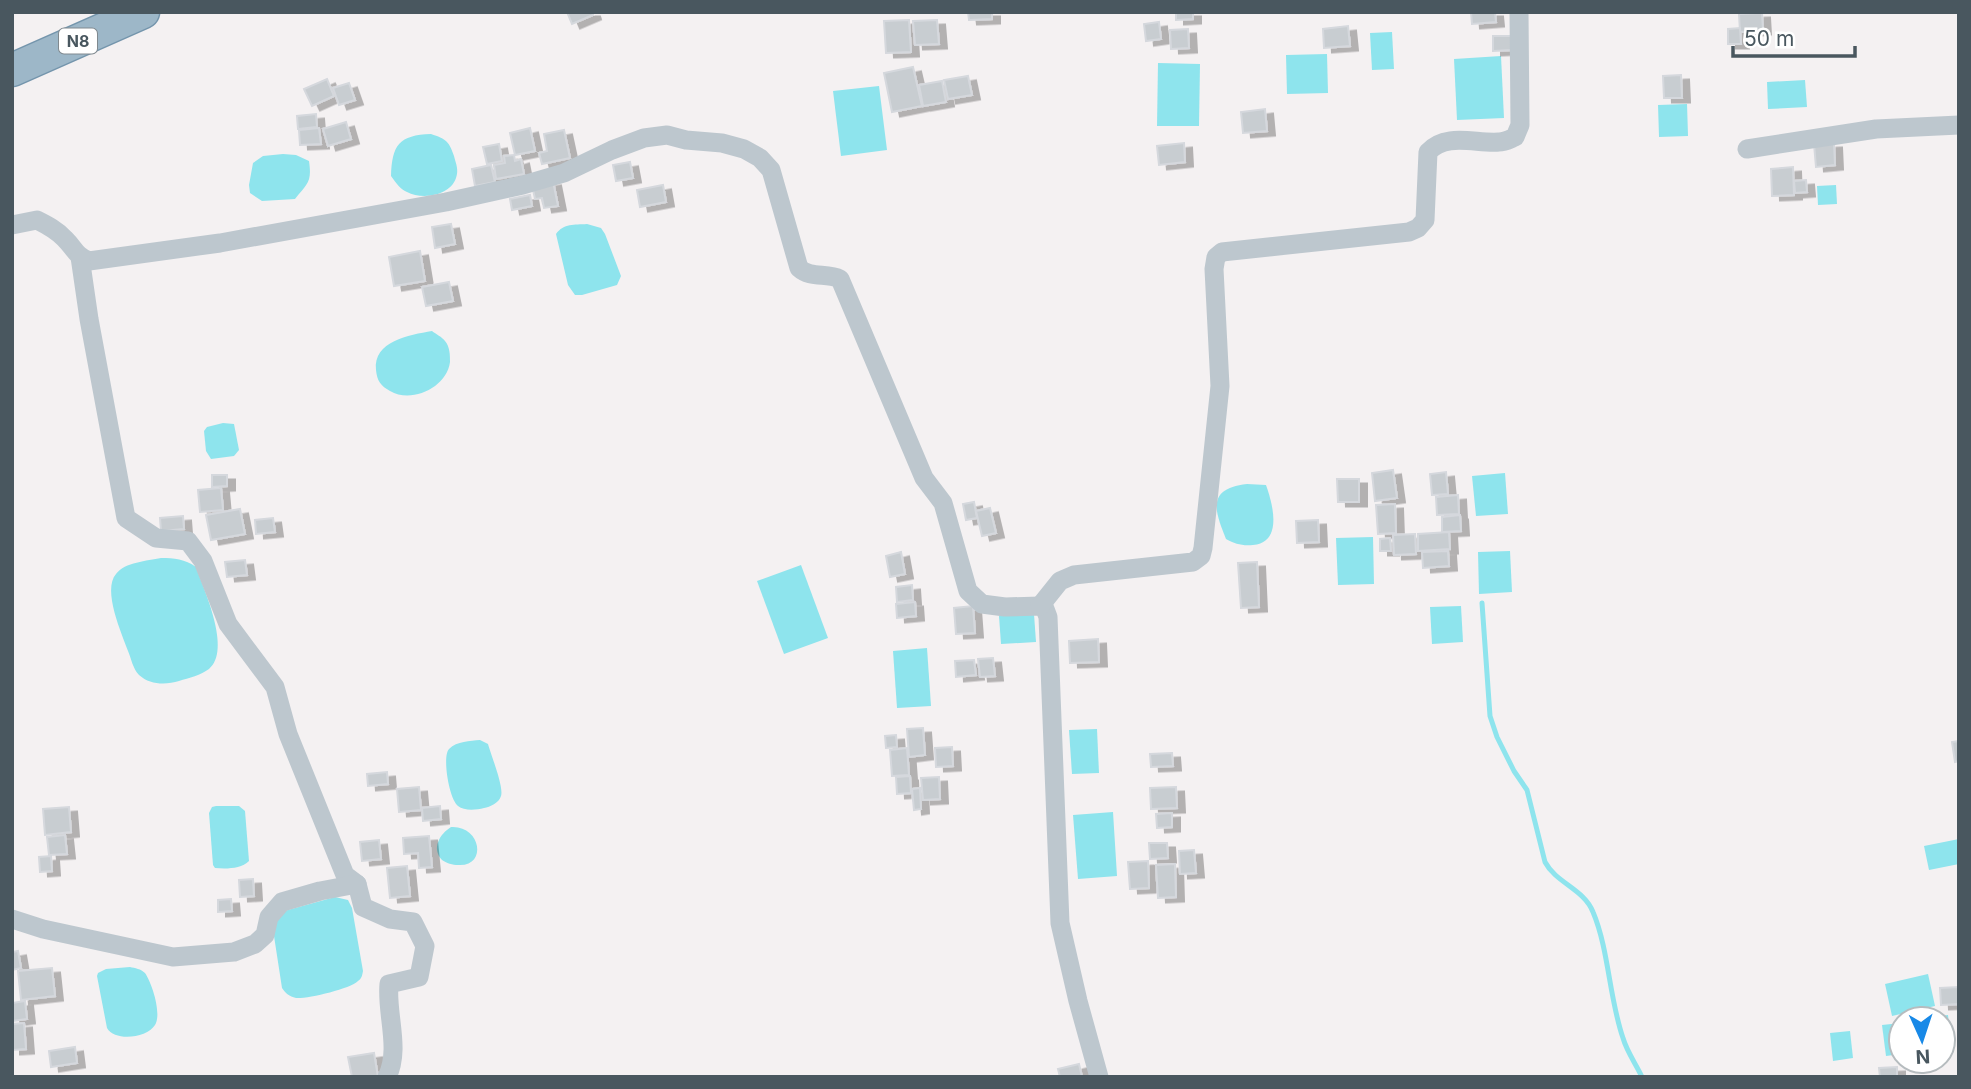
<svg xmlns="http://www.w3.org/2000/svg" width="1971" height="1089" viewBox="0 0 1971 1089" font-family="Inter,sans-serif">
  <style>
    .water { fill: #8ee4ed }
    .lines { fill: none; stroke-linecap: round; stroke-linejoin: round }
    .stream { stroke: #8ee4ed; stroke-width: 5 }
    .building { fill: #c8cdd1; stroke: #d5d8dd; stroke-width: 2; filter: url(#shadow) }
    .trunk-casing { stroke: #7495ac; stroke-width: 35 }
    .minor { stroke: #bdc7ce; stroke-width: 19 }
    .trunk { stroke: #9db7c8; stroke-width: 32 }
    .labels { text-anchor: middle; stroke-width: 5; stroke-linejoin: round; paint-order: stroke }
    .shield { fill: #fff; stroke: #80898f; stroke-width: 2 }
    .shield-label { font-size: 16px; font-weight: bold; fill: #49575f }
  </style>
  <defs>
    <filter id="shadow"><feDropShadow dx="8" dy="4.5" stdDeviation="0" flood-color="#0004"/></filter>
  </defs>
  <rect width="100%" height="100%" fill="#f4f1f2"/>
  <!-- water -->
  <g class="water">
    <path d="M1392 32 1394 69 1372 70 1370 33Z"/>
    <path d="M1327 54 1328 93 1287 94 1286 55Z"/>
    <path d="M1501 56 1504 118 1457 120 1454 59Z"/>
    <path d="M1158 63 1200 64 1199 126H1157Z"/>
    <path d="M1805 80 1807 107 1768 109 1767 82Z"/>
    <path d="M879 86 887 150 841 156 833 91Z"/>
    <path d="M1687 104 1688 136 1659 137 1658 105Z"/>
    <path d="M431 134C446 139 449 141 454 156 456 164 459 170 456 178 450 196 422 200 407 192 400 189 396 183 391 176 392 145 399 135 431 134Z"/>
    <path d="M283 154 296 155 309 161C312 182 308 183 295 199L262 201 250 193 249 185 253 163 263 156Z"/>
    <path d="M1836 185 1837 204 1818 205 1817 186Z"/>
    <path d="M587 224 601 228 605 234 621 276 617 285 582 295H575L568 285 556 234C564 223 574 225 587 224Z"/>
    <path d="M432 331C436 334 442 337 445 341 450 347 450 355 450 362 447 387 412 404 390 391 381 386 377 381 376 370 373 341 409 335 432 331Z"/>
    <path d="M223 423 234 424 239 450 234 456 211 459 206 451 204 431 207 427Z"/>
    <path d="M1505 473 1508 514 1476 516 1472 476Z"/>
    <path d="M1247 484 1266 485C1273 505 1283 542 1253 545 1242 546 1235 544 1226 539 1214 509 1207 489 1247 484Z"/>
    <path d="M1373 537 1374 584 1338 585 1336 538Z"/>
    <path d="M1510 551 1512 592 1479 594 1478 552Z"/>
    <path d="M161 558C174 558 185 559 196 567 204 590 232 650 209 669 201 675 189 678 179 681 166 685 150 685 139 675 133 669 131 658 128 651 122 634 102 590 116 574 125 562 147 561 161 558Z"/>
    <path d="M801 565 828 638 784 654 757 581Z"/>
    <path d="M1461 606 1463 642 1432 644 1430 607Z"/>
    <path d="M1034 614 1036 642 1001 644 999 616Z"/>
    <path d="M927 648 931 706 897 708 893 651Z"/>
    <path d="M1097 729 1099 773 1072 774 1069 730Z"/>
    <path d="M480 740 488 744C491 755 504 787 501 796 499 803 490 807 484 808 476 810 464 811 458 806 449 799 442 756 449 749 457 741 470 741 480 740Z"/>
    <path d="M216 806H239L245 811 249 861C241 869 226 869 215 868L213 865 209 813 212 807Z"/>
    <path d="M1113 812 1117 876 1078 879 1073 815Z"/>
    <path d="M451 827C481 825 488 867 458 865 453 865 446 863 442 860 431 848 440 834 451 827Z"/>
    <path d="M1959 839V864L1929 870 1924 846Z"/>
    <path d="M335 897 348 900 352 908 363 971C362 976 362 978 358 981 350 989 307 999 296 998 289 996 286 994 282 988L272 923 277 913Z"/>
    <path d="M130 967C135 968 141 969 145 973 152 983 162 1014 155 1025 147 1038 115 1042 107 1028L97 976 98 973 106 969Z"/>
    <path d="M1928 974 1935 1006 1892 1016 1885 984Z"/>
    <path d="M1948 1015 1952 1051 1943 1052V1019H1915Z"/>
    <path d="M1901 1023V1054L1886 1056 1882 1025Z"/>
    <path d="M1850 1031 1853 1058 1833 1061 1830 1033Z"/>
  </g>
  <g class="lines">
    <!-- stream -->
    <path class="stream" d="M1482 603 1490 716 1497 737 1514 771 1527 790 1545 862C1556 883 1584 889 1593 912 1609 950 1609 998 1623 1038 1627 1052 1636 1064 1642 1077"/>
  </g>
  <!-- building -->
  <g class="building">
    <path d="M567 12H592L593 15 572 24Z"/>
    <path d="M968 12H992V19L969 20Z"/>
    <path d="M1176 12H1193V19L1176 20Z"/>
    <path d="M1471 12H1495L1496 22 1472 24Z"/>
    <path d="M1762 13 1763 30 1740 32 1739 14Z"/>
    <path d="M909 20 911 52 886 53 884 21Z"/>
    <path d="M937 20 939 44 915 45 913 21Z"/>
    <path d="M1159 22 1161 39 1146 41 1144 24Z"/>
    <path d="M1348 26 1350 46 1324 48 1323 29Z"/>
    <path d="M1740 28 1741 44H1728V29Z"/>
    <path d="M1188 29 1189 48 1171 49 1170 30Z"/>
    <path d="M1493 36H1512V50L1493 51Z"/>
    <path d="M913 67 922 106 892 112 884 73Z"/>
    <path d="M1681 75 1682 98H1664L1663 76Z"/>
    <path d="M968 76 972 95 948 99 944 80Z"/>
    <path d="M327 79 334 96 312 106 304 89Z"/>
    <path d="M942 81 946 102 923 106 919 85Z"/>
    <path d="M349 83 355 100 339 105 333 88Z"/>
    <path d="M1265 109 1267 131 1243 133 1241 112Z"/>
    <path d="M316 114 317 127 298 129 297 116Z"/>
    <path d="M346 122 351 139 328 146 323 129Z"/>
    <path d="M319 128 321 144 300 145 299 130Z"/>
    <path d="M530 128 535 151 515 155 510 133Z"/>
    <path d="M564 130 570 158 542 164 539 153 547 151 544 134Z"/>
    <path d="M1184 143 1185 162 1159 165 1157 146Z"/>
    <path d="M1834 143 1835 165 1816 167 1814 144Z"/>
    <path d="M499 144 502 161 487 164 483 147Z"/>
    <path d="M514 155 515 161 521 159 524 174 496 179 494 165 505 163 504 156Z"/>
    <path d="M630 162 633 178 616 181 613 165Z"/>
    <path d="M491 165 495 182 475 186 472 169Z"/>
    <path d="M1793 167 1794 195 1772 196 1771 169Z"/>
    <path d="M1806 180 1807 192 1795 193 1794 181Z"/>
    <path d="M553 181 558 206 544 208 542 198 535 199 532 185Z"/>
    <path d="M663 185 666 202 640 207 637 190Z"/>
    <path d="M530 195 532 206 512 210 510 199Z"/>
    <path d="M451 224 455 244 435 248 432 227Z"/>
    <path d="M420 251 425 281 394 286 389 257Z"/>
    <path d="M449 282 453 301 426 306 422 287Z"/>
    <path d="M1393 470 1397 498 1375 501 1372 473Z"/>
    <path d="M1446 472 1448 494 1432 495 1430 474Z"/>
    <path d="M212 475H227V486L212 487Z"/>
    <path d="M1337 479H1359V502H1338Z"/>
    <path d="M221 488 223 510 200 512 198 490Z"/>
    <path d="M1458 495 1459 514 1437 515 1436 497Z"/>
    <path d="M974 502 977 518 966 520 963 504Z"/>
    <path d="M1395 504 1396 533 1378 534 1376 505Z"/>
    <path d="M990 508 996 533 982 536 976 511Z"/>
    <path d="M240 509 245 534 211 540 206 515Z"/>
    <path d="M1460 515 1461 531 1442 532V517Z"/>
    <path d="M183 516 184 529 161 531 160 518Z"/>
    <path d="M273 518 275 532 256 534 255 520Z"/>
    <path d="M1318 520 1319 542 1297 543 1296 521Z"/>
    <path d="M1449 532 1450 549 1418 551V534Z"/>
    <path d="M1415 534 1416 554 1394 555 1393 535Z"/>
    <path d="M1390 538 1391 551H1380V539Z"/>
    <path d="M1448 551 1449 566 1423 568 1422 552Z"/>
    <path d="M901 552 905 574 890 577 886 556Z"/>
    <path d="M245 560 247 575 227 577 225 562Z"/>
    <path d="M1257 562 1259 607 1241 608 1238 563Z"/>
    <path d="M912 585 913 600 897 602 896 587Z"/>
    <path d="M915 602 916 616 897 618 896 604Z"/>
    <path d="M973 606 975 633 956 634 954 608Z"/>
    <path d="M1098 639 1099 662 1070 663 1069 641Z"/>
    <path d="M993 658 995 676 980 677 978 659Z"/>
    <path d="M974 660 976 675 956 677 955 661Z"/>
    <path d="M923 728 925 755 909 757 907 729Z"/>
    <path d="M896 735 897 747 886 748 885 736Z"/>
    <path d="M1959 741V761L1955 762 1952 742Z"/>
    <path d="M952 747 953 766 936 767 935 748Z"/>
    <path d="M907 748 909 775 892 776 890 750Z"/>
    <path d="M1172 753 1173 766 1151 767 1150 754Z"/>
    <path d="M387 772 388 784 368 786 367 774Z"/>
    <path d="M910 776 911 793 897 794 896 777Z"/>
    <path d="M939 777 940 799 923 800 921 778Z"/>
    <path d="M419 787 421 810 399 812 397 789Z"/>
    <path d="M1176 787 1177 808 1151 809 1150 788Z"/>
    <path d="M920 788 921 809 914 810 912 789Z"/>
    <path d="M440 806 441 819 423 821 422 808Z"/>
    <path d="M69 807 71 832 45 835 43 809Z"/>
    <path d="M1172 813V827L1157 828 1156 814Z"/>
    <path d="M65 835 67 854 49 855 47 837Z"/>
    <path d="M429 836 432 867 419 868 418 853 404 854 403 838Z"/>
    <path d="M379 840 381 859 362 861 360 842Z"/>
    <path d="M1149 843H1167L1168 858 1150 859Z"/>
    <path d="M1194 850 1196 873 1180 874 1179 851Z"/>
    <path d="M51 856 52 871 40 872 39 857Z"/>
    <path d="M1148 861 1149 888 1130 889 1128 862Z"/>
    <path d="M1175 864 1176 897 1158 898 1156 865Z"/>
    <path d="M407 866 410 896 390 898 387 868Z"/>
    <path d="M253 879 254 896 240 897 239 880Z"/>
    <path d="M231 899 232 911 218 912V900Z"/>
    <path d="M18 951 21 968 12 970V952Z"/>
    <path d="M52 968 55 996 21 1000 18 971Z"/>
    <path d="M1959 987V1004L1941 1005 1940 988Z"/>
    <path d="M25 1001 27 1019 12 1021V1003Z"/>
    <path d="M24 1023 26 1049 12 1050V1024Z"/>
    <path d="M75 1047 77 1063 51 1067 49 1051Z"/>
    <path d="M374 1053 378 1077H352L348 1057Z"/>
    <path d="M1079 1064 1082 1077H1060L1058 1069Z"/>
    <path d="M1897 1067V1077H1880L1879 1068Z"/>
  </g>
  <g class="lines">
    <defs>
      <path id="trunk" d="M12 70 143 12"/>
    </defs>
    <!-- trunk casing -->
    <use href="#trunk" class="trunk-casing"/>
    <!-- minor -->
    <g class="minor">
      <path d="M1747 149 1876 129 1959 125"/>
      <path d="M12 225 37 220C47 225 57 230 65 239 75 249 75 255 89 261L220 243 446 202 523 185 564 173 612 150 644 138 667 135 686 140 722 143 744 149 760 158 771 170 799 268C811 279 827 272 840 279L924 478 943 503 968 591 982 604 1005 607 1040 606 1045 609 1048 617 1060 923 1078 1001 1099 1077"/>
      <path d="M80 257 89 319 126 518 156 538 188 541 203 561 228 624 275 687 288 734 345 875 357 884 363 907 390 919 413 922 425 946 419 977 389 984C386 1014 401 1049 387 1077"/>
      <path d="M1040 606 1060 581 1074 575 1193 562 1201 556 1203 548 1220 386 1214 269 1216 257 1222 252 1409 232 1418 228 1425 220 1428 152C1446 132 1476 144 1499 142 1505 142 1510 139 1515 137L1520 125 1519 12"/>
      <path d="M12 919 43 929 173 957 234 952 255 944 265 935 269 917 282 902 320 891 357 884"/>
    </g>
    <!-- trunk -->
    <use href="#trunk" class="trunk"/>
  </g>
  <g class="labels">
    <!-- shield labels -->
    <rect class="shield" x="59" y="28.5" width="38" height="25" rx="5"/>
    <g class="shield-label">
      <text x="78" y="47">N8</text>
    </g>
  </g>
  <!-- border -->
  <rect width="1971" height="1089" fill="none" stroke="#49575f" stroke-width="28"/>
  <!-- north arrow -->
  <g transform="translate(1922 1040) rotate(177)"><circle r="33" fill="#ffffff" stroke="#b6bcbf" stroke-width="2"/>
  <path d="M0-5L12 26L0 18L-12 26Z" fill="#1889e7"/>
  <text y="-10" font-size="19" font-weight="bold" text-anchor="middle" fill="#49575f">N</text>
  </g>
  <!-- scale -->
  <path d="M1733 46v10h122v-10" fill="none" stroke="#49575f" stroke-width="3.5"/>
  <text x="1744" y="46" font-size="21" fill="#49575f" stroke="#ffffff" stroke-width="5" paint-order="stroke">50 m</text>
</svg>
